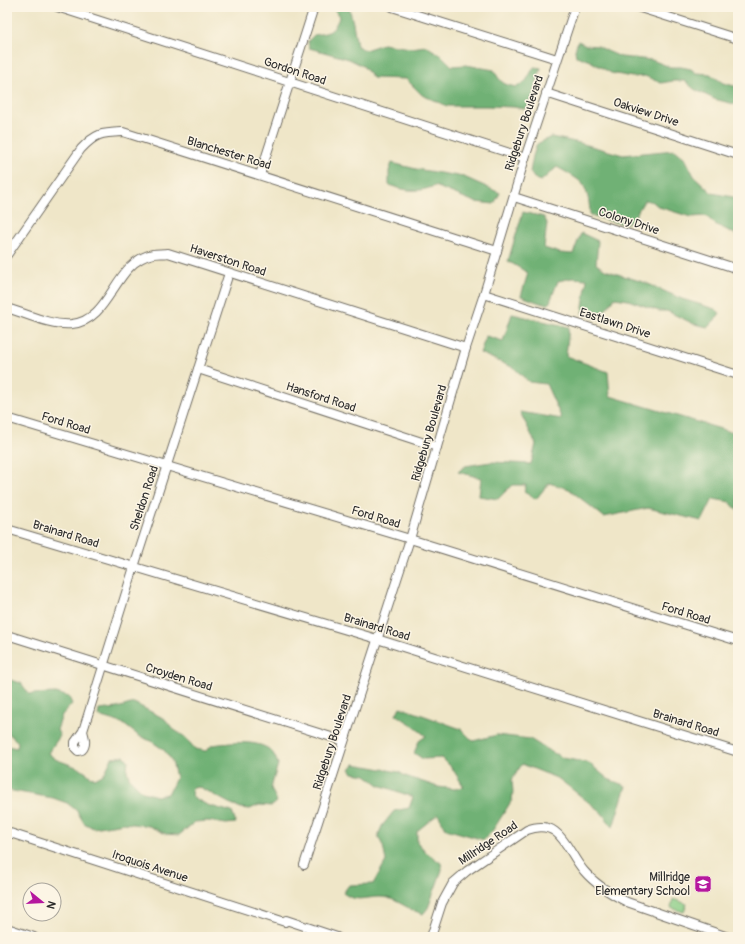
<svg xmlns="http://www.w3.org/2000/svg" width="745" height="944" viewBox="0 0 745 944" font-family="Pangolin,sans-serif">
  <style>
    .green { fill: #8bce87; stroke: #5b7c59 }
    .forest { fill: #70b174; stroke: #4e6e50 }
    .lines { fill: none; stroke-linecap: round; stroke-linejoin: round }
    .minor-casing { stroke: #706c62; stroke-width: 10 }
    .minor { stroke: #fff; stroke-width: 8 }
    .labels { text-anchor: middle; stroke-width: 3; stroke-linejoin: round; paint-order: stroke }
    .street-label { font-size: 12px; fill: #2b2b2b; stroke: #fcf5e5 }
    .poi-label { font-size: 12px; fill: #2b2b2b; stroke: #fcf5e5; text-anchor: end }
  </style>
  <rect width="100%" height="100%" fill="#fcf5e5"/>
  <filter id="ink" filterUnits="userSpaceOnUse"><feTurbulence type="fractalNoise" baseFrequency=".025" numOctaves="2"/><feDisplacementMap in="SourceGraphic" scale="8" xChannelSelector="R" yChannelSelector="G"/><feConvolveMatrix kernelMatrix="1 2 1 2 8 2 1 2 1" color-interpolation-filters="sRGB"/></filter>
  <filter id="wash" filterUnits="userSpaceOnUse"><feTurbulence type="fractalNoise" baseFrequency=".012" numOctaves="4" result="noise"/><feDisplacementMap in="SourceGraphic" scale="16" xChannelSelector="R" yChannelSelector="G"/><feGaussianBlur stdDeviation="0.9" result="paint"/><feColorMatrix in="noise" values="0 0 0 0 0 0 0 0 0 0 0 0 0 0 0 0 0 1.4 0 .05"/><feComposite in="paint" operator="in"/></filter>
  <g filter="url(#wash)">
    <rect width="100%" height="100%" fill="#efe6c8"/>
    <!-- green -->
    <path class="green" d="M673 899 687 904 684 912 671 908Z"/>
    <!-- forest -->
    <g class="forest">
      <path d="M332 7H349L353 23 357 46 365 50 383 44 411 48 426 46 441 55 452 66 466 65 494 70C500 82 503 85 517 87L526 81 534 67 541 68 530 105 524 109 514 107 487 106H447L422 95 406 79 373 78 363 66 349 59 309 48 308 41 314 35C332 32 332 33 340 16Z"/>
      <path d="M578 41 586 45 598 46 607 51 621 57 652 60 670 67H681L691 69 696 73 710 74 723 83 738 87V105L714 99 694 89 685 81H673L661 83 645 76 632 77 611 73 590 61 576 56 575 50Z"/>
      <path d="M551 137 580 143 623 155 675 150 685 158 694 176 712 193 738 198V240L735 234 715 224 706 216 691 217 659 207 653 202 645 200C640 206 636 217 630 222 623 227 599 217 590 215 590 206 588 191 582 183 577 178 564 171 557 167L541 181 534 178 530 172 533 156 537 144Z"/>
      <path d="M392 163 416 169 464 177 500 193 494 204 475 202 435 186C417 193 407 191 389 185V171Z"/>
      <path d="M523 212 544 217 547 223 544 248 560 253 573 254 581 233 598 241 596 264 605 270 646 283 682 299 715 309 720 313 715 320 708 327 694 324 667 311H659L628 300 615 298 598 319 582 314 587 279 572 278 558 281 549 304 540 303 521 296 528 273 508 261Z"/>
      <path d="M512 314 569 327 566 356 608 372 610 396 731 432 738 424V511L730 502 713 499 702 521 648 508 604 517 569 489 549 483 536 499 524 492 526 485H512L498 499 479 496 481 478 458 472 465 466 491 462 531 464 536 444 520 412 562 419 546 384 529 382 514 368 480 353 486 336 503 341Z"/>
      <path d="M7 679 21 683 29 694 56 693 69 697 72 704 62 715 57 730 60 736 48 753 55 759 79 768 95 779 104 774 112 758 124 756 128 760 127 771 130 779 143 792 157 796 168 794 176 778 172 761 164 750 151 741 139 736 122 723 98 716 99 710 117 708 134 703 165 719 173 729 185 737 195 749 206 751 212 745C228 743 257 739 270 750 274 753 276 759 278 764L271 788 277 802 272 806 259 805 250 809 241 808 229 803 199 787 193 788 191 791 193 797 207 805 232 812 236 823 226 824 208 821 195 822 179 835 166 834 149 826 124 823 93 828 84 823 77 811 67 803 53 798 7 790V746L17 748 18 742 7 732Z"/>
      <path d="M400 707 461 729 473 741 497 735 530 739 546 749 563 758 589 763 608 779 626 786 613 827 601 812 559 779 522 764 512 780 513 792 512 800 493 830 484 840 446 829 438 814 417 831V842L427 853 441 863 442 870 428 908 423 914C419 912 413 911 409 908 399 903 391 897 380 897 365 897 357 903 343 893L349 885 373 884 386 861 383 846 378 836 382 826 394 811 409 808 413 797 379 785 366 775 353 773 350 769 354 764 399 772 405 776 438 787 455 789 464 787 452 768 442 758 423 759 414 753 419 741 426 736 408 722 396 715Z"/>
    </g>
  </g>
  <g filter="url(#ink)">
    <g class="lines">
      <defs>
        <g id="minor">
          <path d="M57 7 525 158"/>
          <path d="M392 7 557 59"/>
          <path d="M637 7 738 39"/>
          <path d="M546 93 738 155"/>
          <path d="M260 175 314 7"/>
          <path d="M514 197 738 269"/>
          <path d="M7 255 81 149C96 133 101 133 123 132L497 251"/>
          <path d="M484 294 738 375"/>
          <path d="M7 308C27 314 51 326 72 324 112 320 113 262 153 254 157 253 163 254 168 253L466 348"/>
          <path d="M198 369 437 447"/>
          <path d="M7 418 410 539 738 641"/>
          <path d="M7 529 377 639 738 752"/>
          <path d="M7 635 344 741"/>
          <path d="M83 731C85 738 87 745 82 750L78 751 75 748V742L83 731 134 567 229 273"/>
          <path d="M7 832 285 922"/>
          <path d="M304 865 410 539 466 348 484 294 525 158 575 7"/>
          <path d="M286 920 337 937"/>
          <path d="M7 928 34 937"/>
          <path d="M431 937 442 903 453 883 467 871 527 830C561 817 566 850 584 871 595 884 611 894 627 902L728 937"/>
        </g>
      </defs>
      <!-- minor casing -->
      <use href="#minor" class="minor-casing"/>
      <!-- minor -->
      <use href="#minor" class="minor"/>
    </g>
  </g>
  <!-- icons -->
  <defs>
    <symbol id="school-square" viewBox="-11 -11 22 22"><rect x="-9" y="-9" width="18" height="18" rx="4" fill="#b5179e" stroke="#fcf5e5"/><path d="M0-5L7-2L0 1L-7-2ZM-4 1L0 2.5L4 1V4Q0 6-4 4Z" fill="#fff"/></symbol>
  </defs>
  <g fill-rule="evenodd">
    <use href="#school-square" x="693" y="874" width="20" height="20"/>
  </g>
  <g class="labels">
    <!-- street labels -->
    <g class="street-label">
      <text transform="translate(295 71) rotate(18)" y="4">Gordon Road</text>
      <text transform="translate(646 112) rotate(18)" y="4">Oakview Drive</text>
      <text transform="translate(524 123) rotate(-72)" y="4">Ridgebury Boulevard</text>
      <text transform="translate(229 153) rotate(17)" y="4">Blanchester Road</text>
      <text transform="translate(629 221) rotate(18)" y="4">Colony Drive</text>
      <text transform="translate(228 260) rotate(18)" y="4">Haverston Road</text>
      <text transform="translate(615 323) rotate(18)" y="4">Eastlawn Drive</text>
      <text transform="translate(321 397) rotate(18)" y="4">Hansford Road</text>
      <text transform="translate(66 423) rotate(17)" y="4">Ford Road</text>
      <text transform="translate(429 433) rotate(-74)" y="4">Ridgebury Boulevard</text>
      <text transform="translate(144 498) rotate(-72)" y="4">Sheldon Road</text>
      <text transform="translate(376 517) rotate(17)" y="4">Ford Road</text>
      <text transform="translate(66 534) rotate(17)" y="4">Brainard Road</text>
      <text transform="translate(686 613) rotate(17)" y="4">Ford Road</text>
      <text transform="translate(377 627) rotate(17)" y="4">Brainard Road</text>
      <text transform="translate(179 677) rotate(17)" y="4">Croyden Road</text>
      <text transform="translate(686 723) rotate(17)" y="4">Brainard Road</text>
      <text transform="translate(332 742) rotate(-72)" y="4">Ridgebury Boulevard</text>
      <text transform="translate(488 843) rotate(-34)" y="4">Millridge Road</text>
      <text transform="translate(150 866) rotate(18)" y="4">Iroquois Avenue</text>
    </g>
    <!-- poi labels -->
    <g class="poi-label">
      <text x="690" y="881">Millridge<tspan x="690" dy="14">Elementary School</tspan></text>
    </g>
  </g>
  <!-- margin -->
  <rect width="745" height="944" fill="none" stroke="#fcf5e5" stroke-width="24"/>
  <!-- north arrow -->
  <g transform="translate(42 902) rotate(108)"><circle r="19" fill="#fcf5e5" stroke="#a8a49b"/>
  <path d="M0-3L7 15L0 10L-7 15Z" fill="#b5179e"/>
  <text y="-6" font-size="11" font-weight="bold" text-anchor="middle" fill="#2b2b2b">N</text>
  </g>
</svg>
